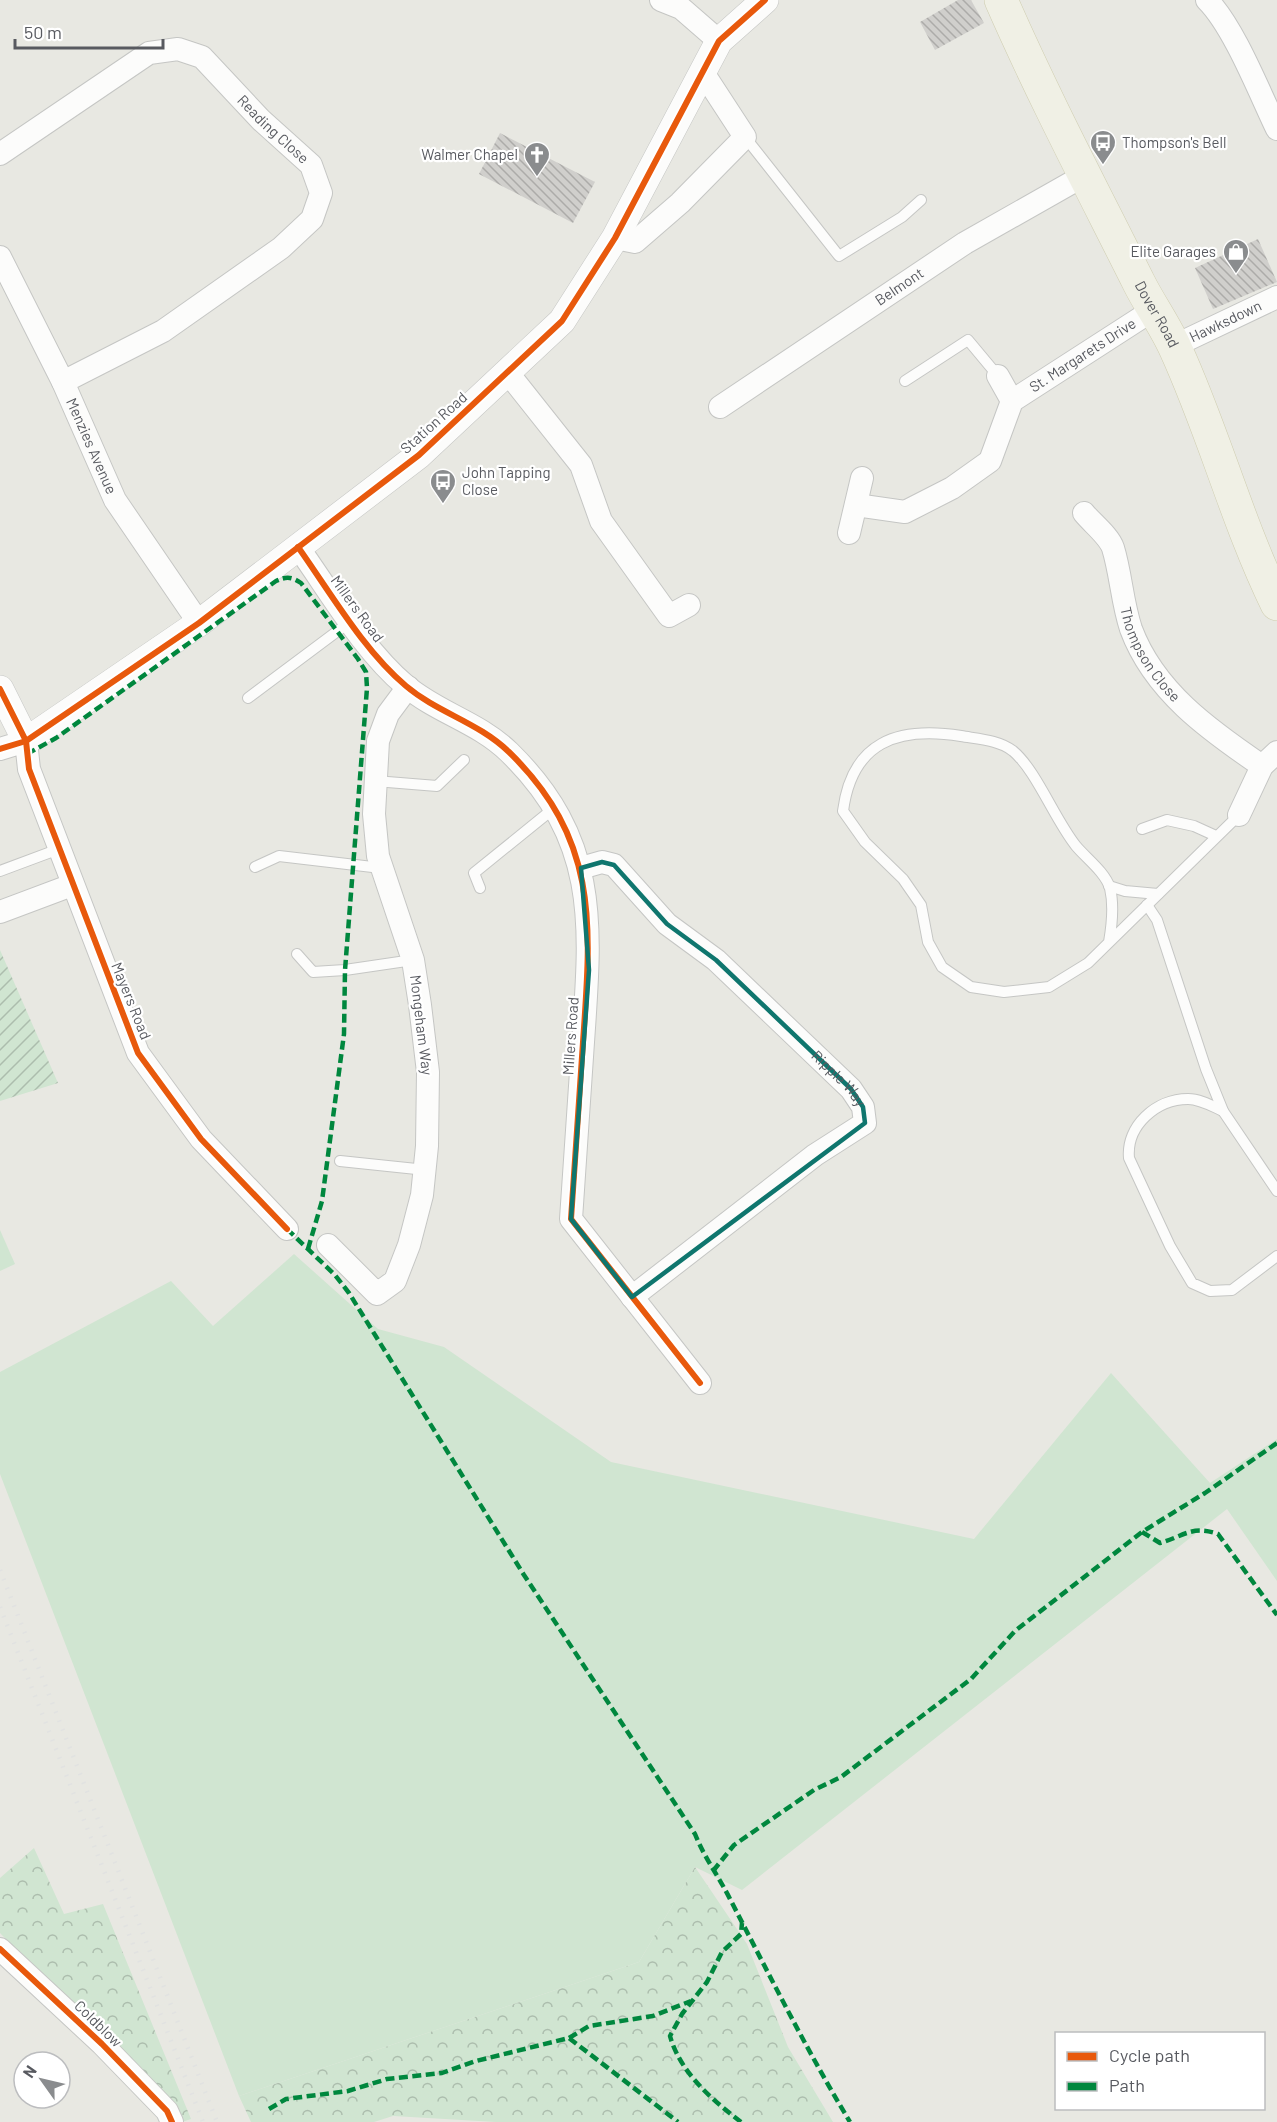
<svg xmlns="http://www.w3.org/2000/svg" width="1277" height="2122" viewBox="0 0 1277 2122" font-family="Barlow,sans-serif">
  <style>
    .grass { fill: #d0e5d1 }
    .forest { fill: url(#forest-crowns) }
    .garden { fill: url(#garden-furrows) }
    .building { fill: url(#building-back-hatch) }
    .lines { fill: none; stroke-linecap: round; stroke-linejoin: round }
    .service-casing { stroke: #c5c6c4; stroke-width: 12 }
    .minor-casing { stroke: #c5c6c4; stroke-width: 24 }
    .tertiary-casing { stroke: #c5c6c4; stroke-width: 28 }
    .primary-casing { stroke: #cfcdb0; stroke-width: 34 }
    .service { stroke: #fcfcfb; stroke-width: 10 }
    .minor { stroke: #fcfcfb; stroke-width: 22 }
    .tertiary { stroke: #fcfcfb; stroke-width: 27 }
    .primary { stroke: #f0f0e5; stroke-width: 33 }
    .rail { stroke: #e1e2e1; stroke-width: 4.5; stroke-dasharray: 1.5 8; stroke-linecap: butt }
    .quiet { stroke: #00873e; stroke-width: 4.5; stroke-dasharray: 9 4.5; stroke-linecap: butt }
    .cycleway-casing { stroke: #fff; stroke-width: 10 }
    .cycleway { stroke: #e8590c; stroke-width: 6 }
    .marked { fill: none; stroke: #0f766e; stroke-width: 4.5; stroke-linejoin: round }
    .labels { text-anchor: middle; stroke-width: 4.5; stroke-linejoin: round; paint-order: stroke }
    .street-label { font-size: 15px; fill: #585a60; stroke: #fff }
    .poi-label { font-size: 15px; fill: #585a60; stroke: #fff; text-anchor: start }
  </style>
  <defs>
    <pattern id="forest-crowns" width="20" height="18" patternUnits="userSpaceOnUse" patternTransform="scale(1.5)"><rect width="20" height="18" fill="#d0e5d1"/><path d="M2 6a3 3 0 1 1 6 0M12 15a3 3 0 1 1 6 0" fill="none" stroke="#acbdad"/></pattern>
    <pattern id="garden-furrows" width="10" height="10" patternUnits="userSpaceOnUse" patternTransform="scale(1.5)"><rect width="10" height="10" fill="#d0e5d1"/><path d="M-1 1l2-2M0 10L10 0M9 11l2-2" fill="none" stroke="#acbdad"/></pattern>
    <pattern id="building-back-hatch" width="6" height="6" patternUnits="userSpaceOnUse" patternTransform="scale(1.5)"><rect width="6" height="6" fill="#d0cfcc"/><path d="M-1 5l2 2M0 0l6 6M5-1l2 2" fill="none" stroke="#acaba9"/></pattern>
  </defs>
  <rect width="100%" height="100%" fill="#e8e8e2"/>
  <!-- grass -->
  <g class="grass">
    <path d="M0 1230 15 1264 0 1271Z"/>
    <path d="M294 1254 378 1329 444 1347 611 1462 974 1539 1111 1373 1210 1483 1277 1439V1581L1227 1509 742 1890 695 1867 639 1962 239 2096 0 1474V1372L171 1281 213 1326Z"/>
  </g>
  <!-- forest -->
  <g class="forest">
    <path d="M34 1848 64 1914 103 1904 191 2119 182 2122 0 1933V1878Z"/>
    <path d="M695 1867 747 1944 788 2047 833 2122H496L393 2116 374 2122H251L239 2096 639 1962Z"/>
  </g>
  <!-- garden -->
  <path class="garden" d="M0 950 58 1083 0 1101Z"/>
  <!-- building -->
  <g class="building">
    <path d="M958 0H971L984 23 935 50 920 22Z"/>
    <path d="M500 133 595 182 573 223 479 174Z"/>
    <path d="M1258 239 1277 282 1213 309 1195 268Z"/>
  </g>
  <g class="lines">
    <defs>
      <g id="service">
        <path d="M745 137 839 256 902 217 921 200"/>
        <path d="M905 381 968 340 998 376"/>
        <path d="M248 698 351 621"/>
        <path d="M375 781 437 786 464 760"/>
        <path d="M1142 829 1167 820 1194 826 1216 836"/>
        <path d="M255 867 279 856 381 868"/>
        <path d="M0 871 59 849"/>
        <path d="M1109 886 1125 891 1158 894"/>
        <path d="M480 888 474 873 553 809"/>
        <path d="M1147 905 1157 920 1206 1069 1223 1111 1277 1191"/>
        <path d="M1109 942C1112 925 1114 905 1110 888 1105 872 1086 858 1076 846 1055 820 1036 770 1013 751 999 740 978 739 961 736 897 726 852 742 843 811L865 842 903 879 921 905 928 942 942 967 971 987 1004 992 1049 987 1088 963 1239 815"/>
        <path d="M297 954 313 972 345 970 413 960"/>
        <path d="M1223 1111C1212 1106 1200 1099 1188 1099 1156 1099 1126 1126 1129 1158L1170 1246 1192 1283 1210 1291 1232 1290 1277 1256"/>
        <path d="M340 1161 426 1170"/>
      </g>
      <g id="minor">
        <path d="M661 0 681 8 719 41"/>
        <path d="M1207 0C1234 27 1260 94 1277 129"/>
        <path id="s1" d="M0 154 149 53 178 49 202 57 261 120 311 165 321 193 312 219 281 248 163 331 63 382"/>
        <path d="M615 238 635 242 680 203 745 137 702 71"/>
        <path id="s2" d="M0 257 63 382 115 500 199 623"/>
        <path id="s3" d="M1174 346 1277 297"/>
        <path d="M508 373 581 465 601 521 669 616 689 605"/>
        <path d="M998 376 1012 401"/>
        <path id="s4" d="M720 407 965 243 1085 175"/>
        <path id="s5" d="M856 505 905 512 952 488 990 461 1012 401 1153 310"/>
        <path id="s6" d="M1084 513C1092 523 1109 536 1113 548 1121 574 1122 602 1131 629 1154 691 1209 730 1262 766"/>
        <path d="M849 533 862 478"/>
        <path d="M298 547C330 592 364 651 406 686 438 713 478 722 509 752 600 841 591 926 583 1042 579 1101 575 1160 571 1219L700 1383"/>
        <path d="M0 749 26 741 29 769 138 1053 201 1139 287 1229"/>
        <path d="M1239 815 1262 766 1277 752"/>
        <path id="s7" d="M581 868 602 862 614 865 667 924 716 960 851 1089 863 1107 865 1123 815 1155 632 1297"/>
        <path d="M0 912 72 885"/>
        <path d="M328 1245 377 1294 395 1281 409 1245 422 1195 427 1146 428 1072 420 1005 413 960 378 856 374 814 378 741 388 714 408 687"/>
        <path d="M0 1949 102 2044 167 2111 172 2122"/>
      </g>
      <path id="tertiary" d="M0 689 26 741 199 623 419 455 562 321 615 238 719 41 765 0"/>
      <g id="primary">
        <path id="s8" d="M1001 0C1043 96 1092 189 1139 283 1150 305 1166 327 1176 350 1214 433 1237 522 1277 604"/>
      </g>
    </defs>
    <!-- service casing -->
    <use href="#service" class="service-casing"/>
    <!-- minor casing -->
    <use href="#minor" class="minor-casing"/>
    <!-- tertiary casing -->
    <use href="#tertiary" class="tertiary-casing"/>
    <!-- primary casing -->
    <use href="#primary" class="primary-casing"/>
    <!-- service -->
    <use href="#service" class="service"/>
    <!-- minor -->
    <use href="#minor" class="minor"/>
    <!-- tertiary -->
    <use href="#tertiary" class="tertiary"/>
    <!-- primary -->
    <use href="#primary" class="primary"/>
    <!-- rail -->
    <g class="rail">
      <path d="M0 1570 217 2122"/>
      <path d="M0 1607 203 2122"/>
    </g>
    <!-- quiet -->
    <g class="quiet">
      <path d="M27 754 56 738 276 581C287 576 292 577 301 583L358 659 366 672 367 688 345 970 344 1034 322 1201 308 1249"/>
      <path d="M287 1229 335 1275 349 1293 524 1575 695 1834C705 1859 718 1875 730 1899 769 1974 806 2049 850 2122"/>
      <path d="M1142 1532 1160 1543C1184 1536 1192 1525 1218 1534L1277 1615"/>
      <path d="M713 1871 734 1845 814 1790 841 1777 971 1679 1015 1631 1142 1532 1205 1493 1277 1443"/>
      <path d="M569 2038 589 2026 653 2016 691 2001"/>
      <path d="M269 2109 286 2099 348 2091 387 2079 442 2073 476 2061 569 2038 678 2122"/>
      <path d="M741 2122C711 2099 680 2072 670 2036L682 2014 707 1982 722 1952 741 1934 742 1923"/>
    </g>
    <defs>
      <g id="cycleway">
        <path d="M298 547C330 592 364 651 406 686 438 713 478 722 509 752 600 841 591 926 583 1042 579 1101 575 1160 571 1219L700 1383"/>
        <path d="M0 689 26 741 29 769 138 1053 201 1139 287 1229"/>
        <path d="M0 749 26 741 199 623 419 455 562 321 615 238 719 41 765 0"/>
        <path d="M0 1949 102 2044 167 2111 172 2122"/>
      </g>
    </defs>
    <!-- cycleway casing -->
    <use href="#cycleway" class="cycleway-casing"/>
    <!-- cycleway -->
    <use href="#cycleway" class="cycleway"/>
  </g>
  <!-- marked area -->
  <path class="marked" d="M602 862 614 865 667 924 716 960 851 1089 863 1107 865 1123 632 1297 571 1219 589 970 581 868Z"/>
  <!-- icons -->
  <defs>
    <symbol id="bus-pin" viewBox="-11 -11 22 30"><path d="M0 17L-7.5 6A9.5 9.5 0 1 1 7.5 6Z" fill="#8a8c8e" stroke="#fff"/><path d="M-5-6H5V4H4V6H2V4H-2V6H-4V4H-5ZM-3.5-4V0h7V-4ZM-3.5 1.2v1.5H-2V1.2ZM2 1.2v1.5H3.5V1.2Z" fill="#fff"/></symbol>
    <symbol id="church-pin" viewBox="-11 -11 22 30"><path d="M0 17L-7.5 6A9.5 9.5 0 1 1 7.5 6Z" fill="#8a8c8e" stroke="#fff"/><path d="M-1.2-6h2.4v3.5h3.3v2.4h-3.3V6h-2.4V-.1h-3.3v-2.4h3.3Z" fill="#fff"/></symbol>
    <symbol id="shop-pin" viewBox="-11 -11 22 30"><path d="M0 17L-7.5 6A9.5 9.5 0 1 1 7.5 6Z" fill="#8a8c8e" stroke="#fff"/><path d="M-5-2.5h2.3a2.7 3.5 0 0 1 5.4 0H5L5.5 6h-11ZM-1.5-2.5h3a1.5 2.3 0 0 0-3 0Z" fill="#fff"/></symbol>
  </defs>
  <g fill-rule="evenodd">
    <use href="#bus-pin" x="1088" y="128" width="30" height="40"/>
    <use href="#church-pin" x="522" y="140" width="30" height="40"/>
    <use href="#shop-pin" x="1221" y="237" width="30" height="40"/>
    <use href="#bus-pin" x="428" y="467" width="30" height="40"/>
  </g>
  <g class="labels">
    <!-- street labels -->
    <g class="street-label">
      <text dy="5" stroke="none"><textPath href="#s1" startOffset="336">Reading Close</textPath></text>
      <text dy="5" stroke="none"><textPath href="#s4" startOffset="216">Belmont</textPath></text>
      <text dy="5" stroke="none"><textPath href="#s8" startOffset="351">Dover Road</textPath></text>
      <text dy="5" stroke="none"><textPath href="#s3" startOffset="57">Hawksdown</textPath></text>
      <text dy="5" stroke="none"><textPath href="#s5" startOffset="297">St. Margarets Drive</textPath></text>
      <text transform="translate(434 423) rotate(-42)" y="5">Station Road</text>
      <text dy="5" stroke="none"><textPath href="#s2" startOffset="210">Menzies Avenue</textPath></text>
      <text transform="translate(357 609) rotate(54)" y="5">Millers Road</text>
      <text dy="5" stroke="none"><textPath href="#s6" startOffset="160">Thompson Close</textPath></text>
      <text transform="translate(131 1001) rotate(68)" y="5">Mayers Road</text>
      <text transform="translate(421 1025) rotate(83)" y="5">Mongeham Way</text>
      <text transform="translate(571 1036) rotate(-86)" y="5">Millers Road</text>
      <text dy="5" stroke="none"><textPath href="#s7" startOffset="345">Ripple Way</textPath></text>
      <text transform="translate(98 2024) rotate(44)" y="5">Coldblow</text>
    </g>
    <!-- poi labels -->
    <g class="poi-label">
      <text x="1122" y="148">Thompson's Bell</text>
      <text x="518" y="160" text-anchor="end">Walmer Chapel</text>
      <text x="1216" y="257" text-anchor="end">Elite Garages</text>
      <text x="462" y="478">John Tapping<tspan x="462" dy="17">Close</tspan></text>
    </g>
  </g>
  <!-- legend -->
  <rect x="1055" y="2032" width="210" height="78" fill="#ffffff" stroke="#bcbdbf" stroke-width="1.5"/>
  <rect x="1067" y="2052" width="30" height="9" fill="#e8590c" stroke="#bcbdbf" stroke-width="1.5"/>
  <text x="1109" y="2062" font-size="18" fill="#585a60">Cycle path</text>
  <rect x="1067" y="2082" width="30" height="9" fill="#00873e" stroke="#bcbdbf" stroke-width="1.5"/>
  <text x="1109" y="2092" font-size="18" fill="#585a60">Path</text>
  <!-- north arrow -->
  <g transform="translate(42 2080) rotate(304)"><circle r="28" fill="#ffffff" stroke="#bcbdbf" stroke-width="1.5"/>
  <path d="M0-4.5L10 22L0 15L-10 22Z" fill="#8a8c8e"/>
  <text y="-9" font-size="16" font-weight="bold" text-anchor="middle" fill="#585a60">N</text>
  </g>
  <!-- scale -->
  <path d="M15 39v9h148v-9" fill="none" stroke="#585a60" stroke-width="3"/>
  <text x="24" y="39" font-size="18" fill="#585a60" stroke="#ffffff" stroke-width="4.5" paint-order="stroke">50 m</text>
</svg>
